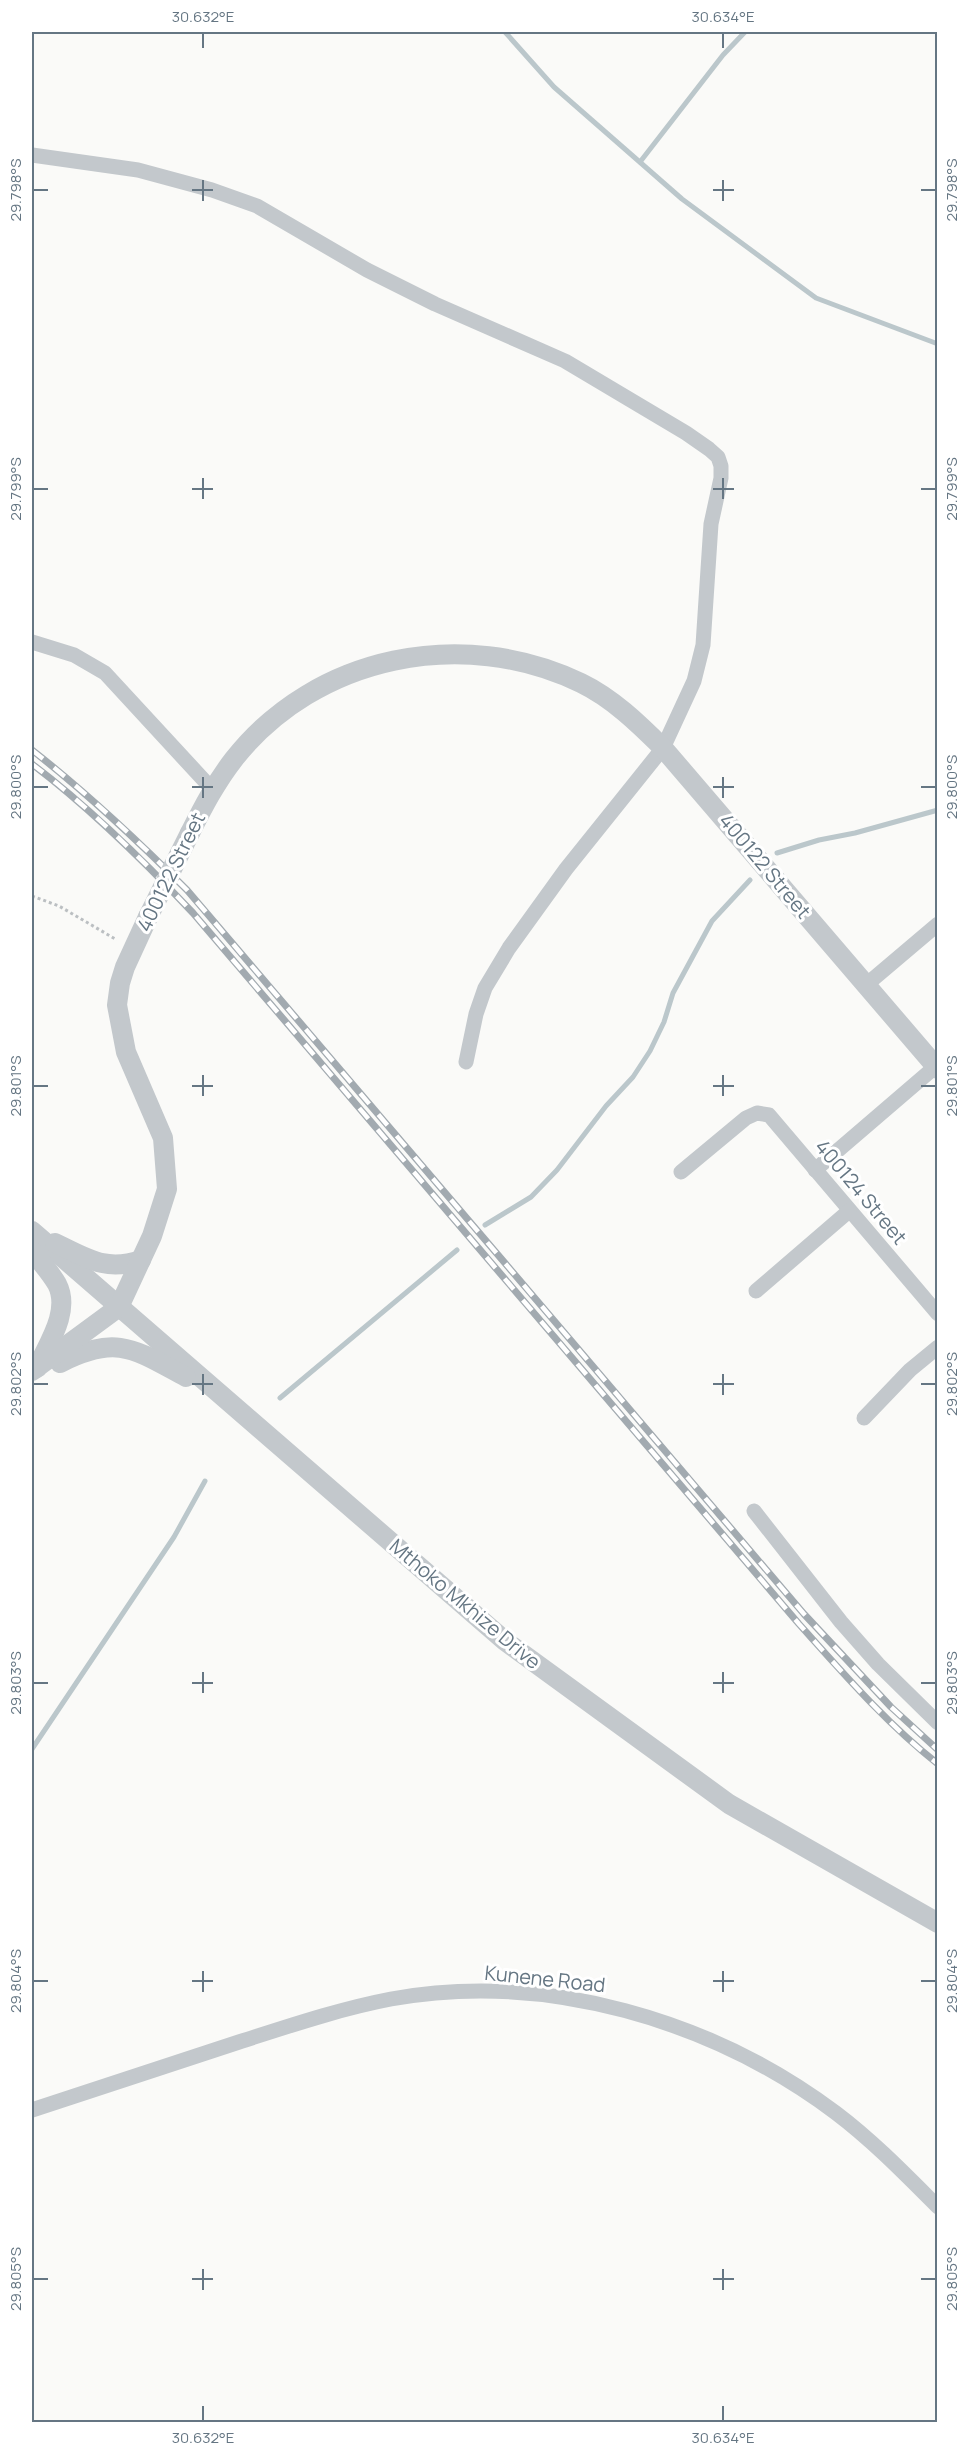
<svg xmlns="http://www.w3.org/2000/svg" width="969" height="2454" viewBox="0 0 969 2454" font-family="Manrope,sans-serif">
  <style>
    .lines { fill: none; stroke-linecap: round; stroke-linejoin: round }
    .stream { stroke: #bbc7cb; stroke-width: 5 }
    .path { stroke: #bbbfc2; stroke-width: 3; stroke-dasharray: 3 3; stroke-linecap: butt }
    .minor { stroke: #c3c8cc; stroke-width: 15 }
    .tertiary { stroke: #c3c8cc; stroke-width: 20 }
    .rail-casing { stroke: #a2aab0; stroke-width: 7 }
    .rail { stroke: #fff; stroke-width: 4.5; stroke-dasharray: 14; stroke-linecap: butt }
    .tertiary-bridge { stroke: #c3c8cc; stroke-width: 20 }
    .ticks { fill: none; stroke: #657683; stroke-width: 2 }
    .labels { text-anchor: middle; stroke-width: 6; stroke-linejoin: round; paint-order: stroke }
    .street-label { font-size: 20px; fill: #657683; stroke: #fff }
    .neatline { fill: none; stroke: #657683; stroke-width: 2 }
    .ticks-label { font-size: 15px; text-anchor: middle; fill: #657683 }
  </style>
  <rect width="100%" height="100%" fill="#fafaf8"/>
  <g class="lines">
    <!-- stream -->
    <g class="stream">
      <path d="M505 32 554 87 682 199 816 298 938 344"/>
      <path d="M640 162 723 55 745 32"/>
      <path d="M777 853 819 840 855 833 938 810"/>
      <path d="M485 1225 531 1197 557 1170 606 1106 633 1077 650 1051 664 1022 673 993 712 921 750 880"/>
      <path d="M280 1398 457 1250"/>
      <path d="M32 1749 174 1537 205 1481"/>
    </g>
    <!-- path -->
    <path class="path" d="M32 896 59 906 117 940"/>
    <!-- minor -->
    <g class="minor">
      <path d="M32 155 138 170 212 190 257 206 367 270 435 304 565 361 686 433 709 449 718 457 721 466V478L711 524 703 645 694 681 663 748 566 869 509 948 485 988 476 1014 466 1062"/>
      <path d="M32 642 74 655 105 673 212 789"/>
      <path d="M866 985 938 924"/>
      <path d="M815 1170 935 1067"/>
      <path d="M681 1172 746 1118 757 1113 769 1115 938 1314"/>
      <path d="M756 1291 849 1211"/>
      <path d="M864 1418 910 1370 938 1347"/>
      <path d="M754 1511 841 1622 878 1664 938 1723"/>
      <path d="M32 2110C101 2087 170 2064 239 2042 289 2026 339 2009 391 1999 546 1971 712 2020 836 2113 873 2141 905 2174 938 2207"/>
    </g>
    <!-- tertiary -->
    <g class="tertiary">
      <path d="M190 833C203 807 216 782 234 759 316 655 463 626 581 683 612 698 638 723 663 748L938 1069"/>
      <path d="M32 1231 505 1641 729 1804 938 1923"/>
      <path d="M55 1243C87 1258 105 1272 141 1260"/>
      <path d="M32 1251C40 1261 50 1272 57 1284 71 1311 48 1344 37 1368"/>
      <path d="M60 1363C117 1334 134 1349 186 1377"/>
      <path d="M32 1371 119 1307 152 1236 167 1189 163 1138 126 1052 117 1005 120 983 125 967 148 917"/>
    </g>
    <defs>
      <g id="rail">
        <path d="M32 750C87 793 137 840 187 890L804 1614 891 1707 938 1750"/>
        <path d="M32 764C90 808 142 859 193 913L799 1624C843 1673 886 1723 938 1764"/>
      </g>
    </defs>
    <!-- rail casing -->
    <use href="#rail" class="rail-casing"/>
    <!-- rail -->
    <use href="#rail" class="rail"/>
    <!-- tertiary-bridge -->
    <path class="tertiary-bridge" d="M148 917 190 833"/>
  </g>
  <!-- ticks -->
  <path class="ticks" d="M203 33V48M723 33V48M203 180V201M723 180V201M33 190H48M192 190H213M713 190H734M921 190H936M203 478V499M723 478V499M33 489H48M192 489H213M713 489H734M921 489H936M203 777V798M723 777V798M33 787H48M192 787H213M713 787H734M921 787H936M203 1075V1096M723 1075V1096M33 1086H48M192 1086H213M713 1086H734M921 1086H936M203 1374V1395M723 1374V1395M33 1384H48M192 1384H213M713 1384H734M921 1384H936M203 1672V1693M723 1672V1693M33 1683H48M192 1683H213M713 1683H734M921 1683H936M203 1971V1992M723 1971V1992M33 1981H48M192 1981H213M713 1981H734M921 1981H936M203 2269V2290M723 2269V2290M33 2279H48M192 2279H213M713 2279H734M921 2279H936M203 2406V2421M723 2406V2421"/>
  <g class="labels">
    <!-- street labels -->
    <g class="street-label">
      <text transform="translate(765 866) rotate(50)" y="7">400122 Street</text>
      <text transform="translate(171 872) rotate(-64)" y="7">400122 Street</text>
      <text transform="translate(861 1192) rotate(50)" y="7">400124 Street</text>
      <text transform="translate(465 1604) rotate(40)" y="7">Mthoko Mkhize Drive</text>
      <text transform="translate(545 1979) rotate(6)" y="7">Kunene Road</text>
    </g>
  </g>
  <!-- border -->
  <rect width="969" height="2454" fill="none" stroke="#ffffff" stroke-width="66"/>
  <rect x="33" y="33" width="903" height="2388" class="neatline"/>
  <g class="ticks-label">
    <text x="203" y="22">30.632°E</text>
    <text x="723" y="22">30.634°E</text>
    <text transform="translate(16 190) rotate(-90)" y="5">29.798°S</text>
    <text transform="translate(952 190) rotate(-90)" y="5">29.798°S</text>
    <text transform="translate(16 489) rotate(-90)" y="5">29.799°S</text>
    <text transform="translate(952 489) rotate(-90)" y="5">29.799°S</text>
    <text transform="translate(16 787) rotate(-90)" y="5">29.800°S</text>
    <text transform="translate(952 787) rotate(-90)" y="5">29.800°S</text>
    <text transform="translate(16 1086) rotate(-90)" y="5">29.801°S</text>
    <text transform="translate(952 1086) rotate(-90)" y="5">29.801°S</text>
    <text transform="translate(16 1384) rotate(-90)" y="5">29.802°S</text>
    <text transform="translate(952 1384) rotate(-90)" y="5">29.802°S</text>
    <text transform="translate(16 1683) rotate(-90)" y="5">29.803°S</text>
    <text transform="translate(952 1683) rotate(-90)" y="5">29.803°S</text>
    <text transform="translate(16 1981) rotate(-90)" y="5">29.804°S</text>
    <text transform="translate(952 1981) rotate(-90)" y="5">29.804°S</text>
    <text transform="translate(16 2279) rotate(-90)" y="5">29.805°S</text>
    <text transform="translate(952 2279) rotate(-90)" y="5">29.805°S</text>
    <text x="203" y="2443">30.632°E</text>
    <text x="723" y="2443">30.634°E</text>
  </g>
</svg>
